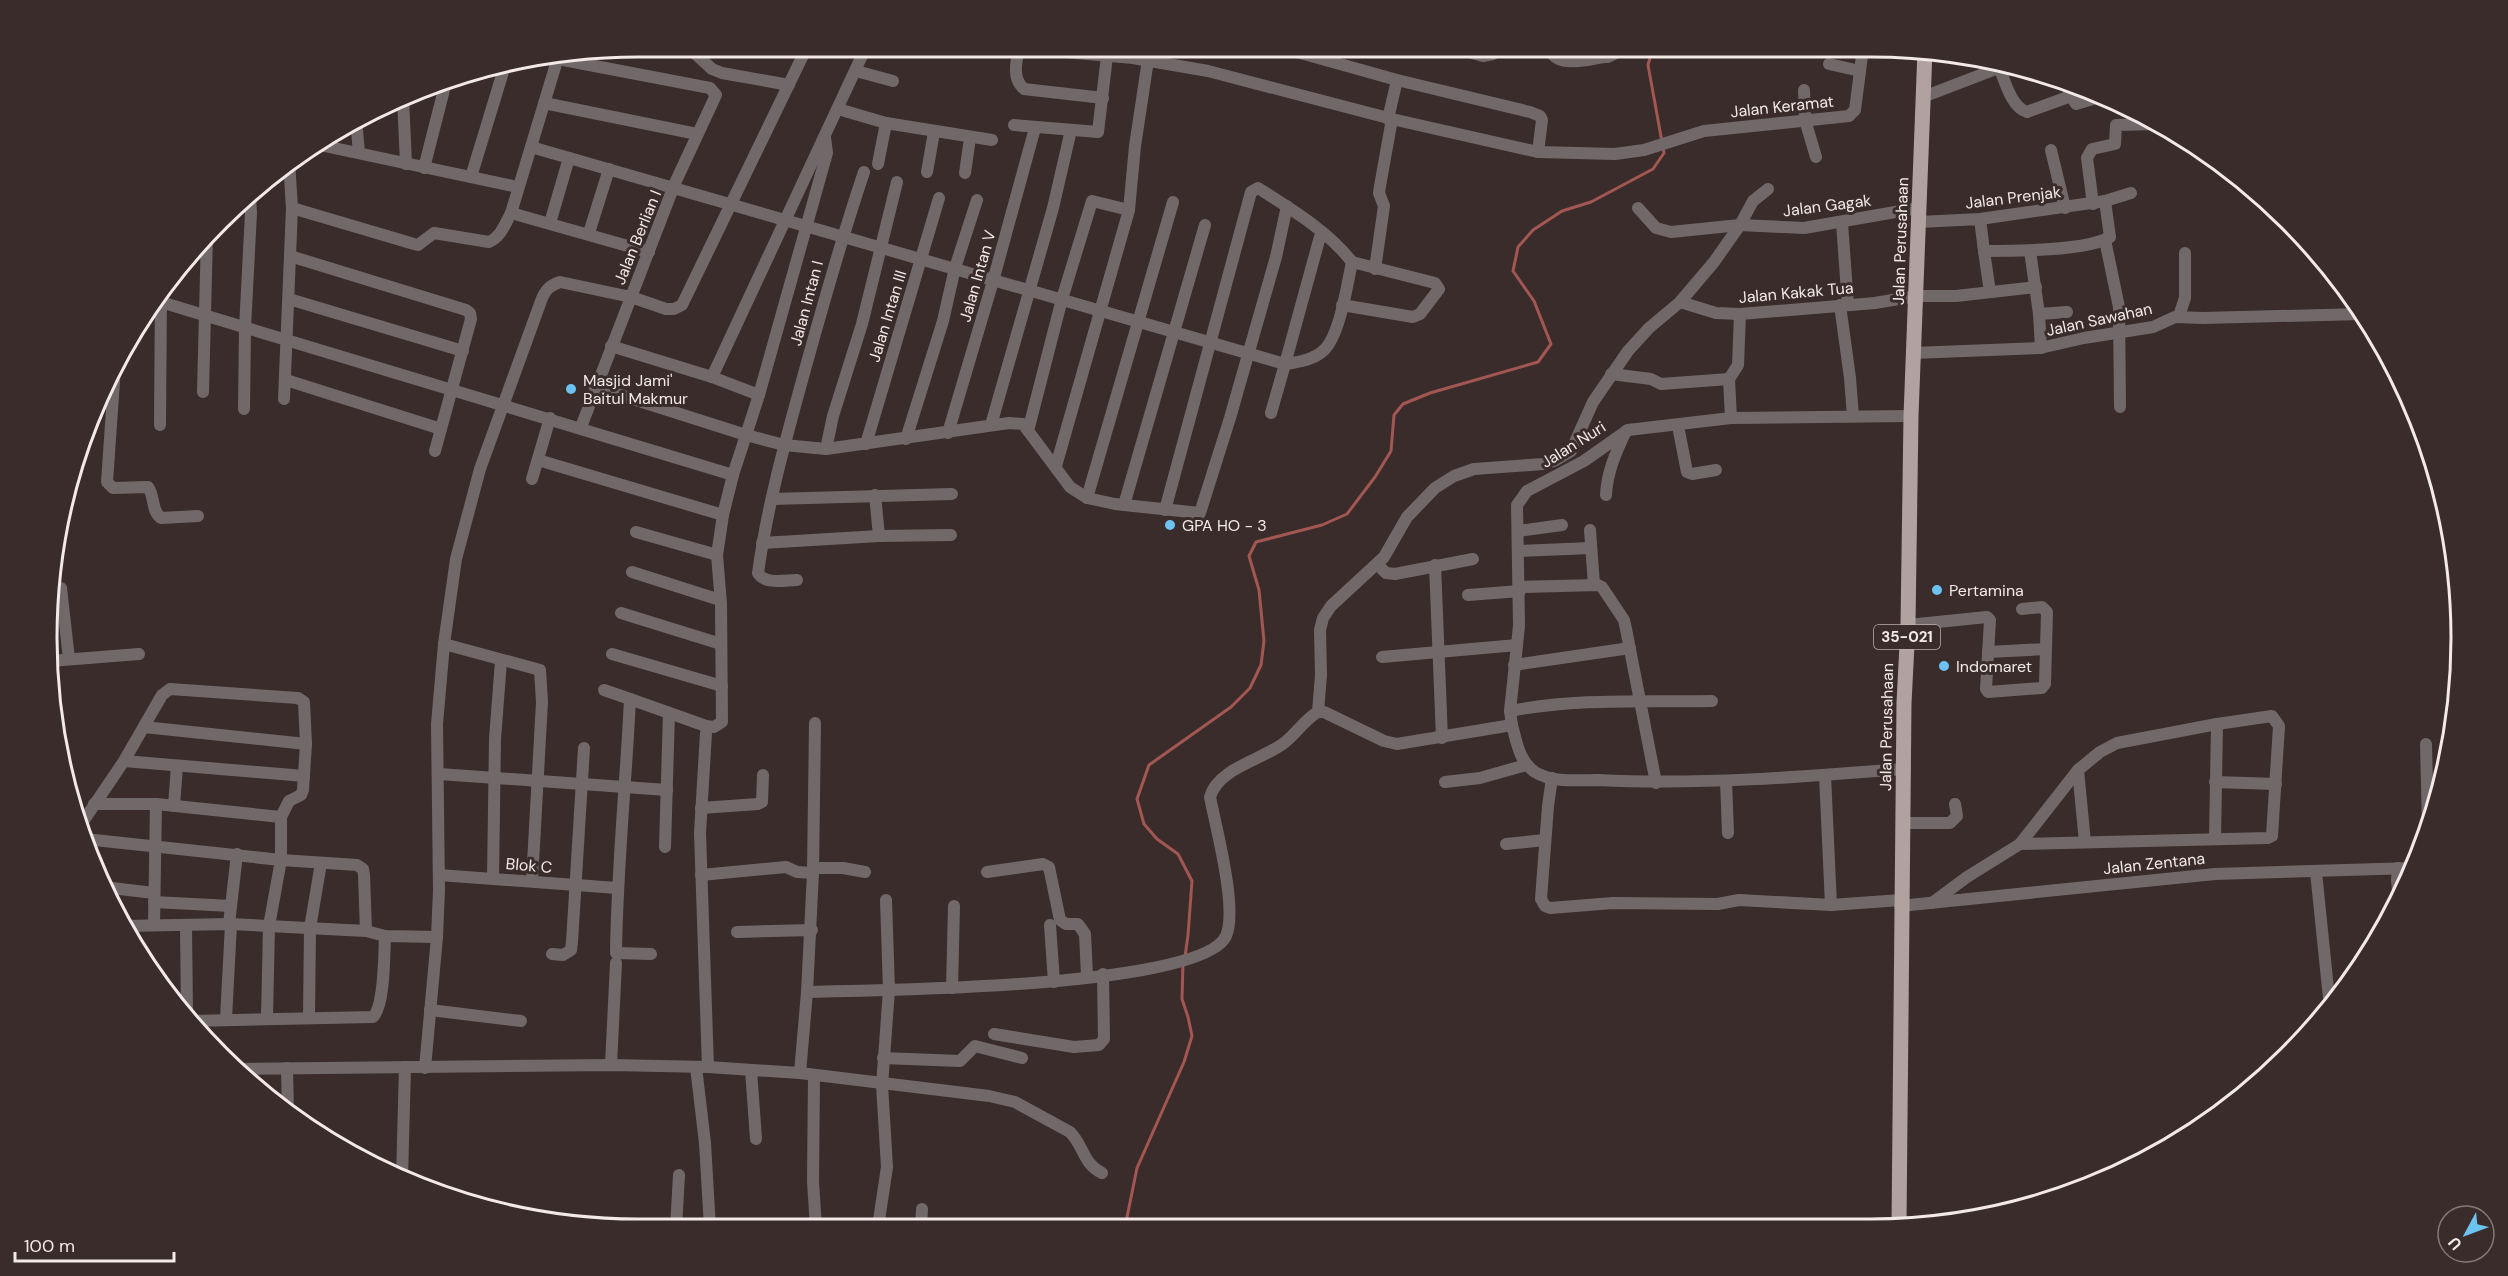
<svg xmlns="http://www.w3.org/2000/svg" width="2508" height="1276" viewBox="0 0 2508 1276" font-family="'DM Sans',sans-serif">
  <style>
    .lines { fill: none; stroke-linecap: round; stroke-linejoin: round }
    .stream { stroke: #a25752; stroke-width: 3 }
    .minor { stroke: #716969; stroke-width: 12 }
    .major { stroke: #b1a2a0; stroke-width: 15 }
    .poi-dot { fill: #6cc3f2; stroke: #3a2c2b; stroke-width: 2 }
    .labels { text-anchor: middle; stroke-width: 6; stroke-linejoin: round; paint-order: stroke }
    .shield { fill: #3a2c2b; stroke: #bcb0af; stroke-width: 1.5 }
    .shield-label { font-size: 15px; font-weight: bold; fill: #f3e9e8 }
    .street-label { font-size: 16px; fill: #f3e9e8; stroke: #3a2c2b }
    .poi-label { font-size: 16px; fill: #f3e9e8; stroke: #3a2c2b; text-anchor: start }
    .rim { fill: none; stroke: #f3e9e8; stroke-width: 3 }
  </style>
  <rect width="100%" height="100%" fill="#3a2c2b"/>
  <g class="lines">
    <!-- stream -->
    <g class="stream">
      <path d="M1653 47 1648 65 1662 142"/>
      <path d="M1185 957 1188 935 1192 881 1178 854 1157 839 1144 824 1137 799 1149 765 1231 707 1250 688 1261 665 1264 641 1259 590 1249 556 1256 542 1322 525 1347 514 1375 477 1391 451 1394 415 1403 404 1430 393 1538 362 1551 344 1534 301 1513 271 1518 247 1533 230 1562 211 1591 202 1653 169 1664 153 1663 148"/>
      <path d="M1125 1227 1137 1168 1184 1062 1192 1036 1188 1017 1182 999 1183 963"/>
    </g>
    <!-- minor -->
    <g class="minor">
      <path d="M688 47 712 69 722 73 789 85"/>
      <path d="M1451 47 1483 56 1493 54 1497 47"/>
      <path d="M1548 47C1557 70 1587 59 1605 57"/>
      <path d="M1604 47 1603 54 1608 57 1614 54 1613 47"/>
      <path d="M558 59 710 88 716 95 675 183 581 427"/>
      <path d="M1829 64 1860 71"/>
      <path d="M1999 67C2005 81 2011 107 2027 112L2071 96 2076 104 2093 99"/>
      <path d="M856 71 893 81"/>
      <path d="M2067 83 2071 96"/>
      <path d="M1804 90 1805 120 1816 157"/>
      <path d="M1923 97 2009 64"/>
      <path d="M403 98 406 164"/>
      <path d="M1103 98 1024 89C1012 79 1016 62 1019 48L1133 58 1208 71 1392 119 1538 152 1542 120 1540 116 1530 112 1397 80 1279 47"/>
      <path d="M544 103 697 134"/>
      <path d="M838 109 886 123 992 140"/>
      <path d="M356 119 359 153"/>
      <path d="M1388 119 1397 80"/>
      <path d="M1014 125 1098 132 1107 56"/>
      <path d="M315 144 518 187"/>
      <path d="M531 147 1285 364 1271 413"/>
      <path d="M2051 150 2065 208"/>
      <path d="M1538 152 1615 154 1644 150 1704 131 1849 116 1855 110 1863 48"/>
      <path d="M878 164 886 123"/>
      <path d="M424 168 447 78"/>
      <path d="M927 172 934 132"/>
      <path d="M965 173 970 138"/>
      <path d="M471 177 506 62"/>
      <path d="M2105 201 2131 193"/>
      <path d="M2093 204 2087 158 2092 149 2115 144 2116 125 2158 124"/>
      <path d="M292 208 414 244 418 245 434 233 489 242C501 237 505 224 511 213L559 54"/>
      <path d="M1638 208 1656 228 1671 232 1740 225 1804 228 1918 208"/>
      <path d="M511 213 649 252"/>
      <path d="M1919 222 1980 219 2105 201 2110 237C2087 251 2013 251 1984 251L1980 219"/>
      <path d="M550 223 569 158"/>
      <path d="M1842 223 1848 305"/>
      <path d="M589 233 609 169"/>
      <path d="M2105 240 2119 307 2120 407"/>
      <path d="M1984 251 1990 292"/>
      <path d="M2030 251 2039 314 2041 348"/>
      <path d="M1375 269 1384 206 1379 193 1380 186 1392 119"/>
      <path d="M289 299 463 351"/>
      <path d="M154 300 733 475"/>
      <path d="M1680 302 1716 313 1740 314 1875 303 1916 296H1956L2036 287"/>
      <path d="M1342 305 1413 317 1420 314 1439 289 1435 283 1352 262"/>
      <path d="M1840 305 1850 378 1853 416"/>
      <path d="M2039 314 2067 312"/>
      <path d="M2179 316 2185 298V253"/>
      <path d="M611 346 712 377 759 395 733 475 723 515 717 555 721 604 722 722 714 727 706 726 630 699C626 783 617 868 616 953L651 954"/>
      <path d="M1913 353 2040 348 2084 338 2153 327 2175 317 2203 318 2362 314"/>
      <path d="M115 367 107 482 113 488 148 487C155 496 151 511 161 518L198 516"/>
      <path d="M1611 374 1651 379 1661 384 1729 379"/>
      <path d="M712 377 866 47"/>
      <path d="M286 380 441 429 471 319 470 313 466 310 290 256"/>
      <path d="M595 387 746 435 784 445 826 449 1009 423 1023 424 1070 487 1087 498 1115 504 1200 513 1230 418 1276 257 1287 206"/>
      <path d="M203 392 207 235"/>
      <path d="M759 395 827 153 825 137"/>
      <path d="M284 399 292 208 289 161"/>
      <path d="M244 409 245 328 251 213 250 195"/>
      <path d="M1731 418 1729 379 1738 365 1740 314"/>
      <path d="M160 425 161 290"/>
      <path d="M991 425 1053 208 1071 130"/>
      <path d="M1678 426 1687 472 1692 474 1716 470"/>
      <path d="M1028 431 1062 299 1092 201 1129 210"/>
      <path d="M948 433 993 281 1035 128"/>
      <path d="M906 439 943 321 955 268 977 200"/>
      <path d="M866 444 939 198"/>
      <path d="M826 449 833 416 862 324 897 182"/>
      <path d="M435 451 441 429"/>
      <path d="M538 460 723 515"/>
      <path d="M1056 466 1129 210 1135 146 1148 60"/>
      <path d="M532 479 550 418"/>
      <path d="M875 495 879 536"/>
      <path d="M1606 495C1607 472 1616 452 1626 431"/>
      <path d="M1087 498 1173 202"/>
      <path d="M772 499 952 494"/>
      <path d="M1124 505 1205 225"/>
      <path d="M1165 510 1251 192 1258 188C1291 209 1328 231 1352 262 1347 285 1340 335 1324 350 1314 360 1298 362 1285 364L1321 233"/>
      <path d="M1590 530 1594 585"/>
      <path d="M1518 531 1562 525"/>
      <path d="M636 532 717 555"/>
      <path d="M762 543 879 536 951 535"/>
      <path d="M1518 551 1591 548"/>
      <path d="M1377 564 1386 573 1395 574 1473 559"/>
      <path d="M1435 565 1442 738"/>
      <path d="M632 572 720 600"/>
      <path d="M797 580C785 580 765 585 758 573 767 507 785 442 803 377 822 308 841 240 864 172"/>
      <path d="M1519 587 1598 585 1602 587 1624 620 1626 629 1656 783"/>
      <path d="M49 588H61L69 659"/>
      <path d="M1468 595 1520 591"/>
      <path d="M621 613 721 644"/>
      <path d="M1908 625 1987 617 1990 620 1986 689 1988 692 2042 688 2045 684 2047 612 2042 607 2022 609"/>
      <path d="M444 644 540 670 542 702 532 881"/>
      <path d="M1988 652 2046 649"/>
      <path d="M612 654 722 686"/>
      <path d="M1382 657 1517 645"/>
      <path d="M50 661 139 654"/>
      <path d="M1514 665 1630 648"/>
      <path d="M604 690 630 699"/>
      <path d="M1510 711C1577 698 1644 702 1712 701"/>
      <path d="M1318 712 1321 675 1320 630 1323 618 1331 606 1384 557 1407 517 1435 488 1454 476 1474 469 1543 464 1554 461 1571 451 1593 402 1628 351 1649 328 1680 302 1714 262 1740 225 1753 201 1768 189"/>
      <path d="M1512 725 1510 711 1519 626 1517 505 1527 491 1584 461 1628 430 1731 418 1911 416"/>
      <path d="M144 727 306 744"/>
      <path d="M706 733 700 833 708 1067"/>
      <path d="M2426 744 2428 827"/>
      <path d="M124 761 304 776"/>
      <path d="M2078 770 2085 842"/>
      <path d="M439 774 667 790"/>
      <path d="M1825 775 1831 905"/>
      <path d="M1552 778 1548 806 1541 899 1545 906 1550 908 1613 903 1718 904 1739 900 1831 905 1901 900"/>
      <path d="M1726 781 1728 833"/>
      <path d="M1445 782 1480 778 1526 765"/>
      <path d="M2215 782 2276 784"/>
      <path d="M94 804H156L281 817"/>
      <path d="M174 806 177 766"/>
      <path d="M701 808 758 804 762 802 763 775"/>
      <path d="M1902 823H1950L1957 816 1955 804"/>
      <path d="M80 826 124 761 162 695 170 689 298 698 304 702 306 744 303 790 301 795 289 801 281 817V860L269 926 267 1018"/>
      <path d="M85 839 281 860 357 865 363 869 364 875 366 931"/>
      <path d="M1506 844 1545 840"/>
      <path d="M2020 844 2268 838 2272 836 2279 726 2272 716 2217 724"/>
      <path d="M665 847 669 713"/>
      <path d="M813 868H843L865 872"/>
      <path d="M2398 868 2397 880 2399 901"/>
      <path d="M987 872 1043 864 1049 867 1060 920 1066 924H1078L1085 934 1087 976"/>
      <path d="M2316 872 2330 1008"/>
      <path d="M439 875 617 888"/>
      <path d="M701 875 786 867 797 872 813 873"/>
      <path d="M493 879 495 739 501 661"/>
      <path d="M103 887 154 893"/>
      <path d="M154 902 231 906"/>
      <path d="M1932 903 1967 877 2020 844 2078 770 2100 752 2117 743 2217 724 2215 839"/>
      <path d="M1900 906 2215 874 2413 868"/>
      <path d="M229 924 237 854"/>
      <path d="M154 925 156 804"/>
      <path d="M1050 925 1054 982"/>
      <path d="M123 926 231 924 366 931 385 936 437 937"/>
      <path d="M186 926 187 1016"/>
      <path d="M737 932 812 930"/>
      <path d="M552 954 563 955 571 950 572 942 584 748"/>
      <path d="M952 988 954 906"/>
      <path d="M807 992 813 873 815 723"/>
      <path d="M430 1010 521 1021"/>
      <path d="M309 1017 310 928 321 863"/>
      <path d="M226 1019 231 924"/>
      <path d="M191 1021 373 1017C385 1005 384 954 385 936"/>
      <path d="M994 1034 1074 1047 1099 1045 1104 1039 1103 974"/>
      <path d="M883 1058 960 1061 975 1046 1022 1058"/>
      <path d="M611 1065 616 963"/>
      <path d="M696 1067 705 1143 710 1228"/>
      <path d="M287 1068 288 1112"/>
      <path d="M425 1068 437 937 439 890 437 724 444 644 456 559 480 469 541 301C545 290 549 286 560 282L631 297 666 309H674L682 305 807 47"/>
      <path d="M235 1069 611 1065 708 1067 800 1073 989 1096 1015 1102 1070 1132C1084 1146 1083 1164 1102 1173"/>
      <path d="M751 1070 756 1139"/>
      <path d="M800 1073 807 992C870 990 1202 989 1226 936 1238 909 1216 828 1210 797 1218 768 1262 760 1284 743 1296 734 1305 719 1318 712H1324L1384 741 1397 744 1512 725C1517 743 1519 761 1535 772 1552 783 1578 780 1598 780 1700 785 1801 777 1902 769"/>
      <path d="M814 1076 813 1181 816 1228"/>
      <path d="M402 1178 405 1067"/>
      <path d="M878 1227 887 1167 882 1085 889 990 886 900"/>
      <path d="M921 1227 922 1209"/>
      <path d="M935 1227 945 1225 967 1227"/>
      <path d="M676 1228 679 1175"/>
    </g>
    <!-- major -->
    <path class="major" d="M1899 1225 1904 703 1908 625 1911 416 1925 50"/>
  </g>
  <!-- markers -->
  <g class="poi-dot">
    <circle cx="571" cy="389" r="6"/>
    <circle cx="1170" cy="525" r="6"/>
    <circle cx="1937" cy="590" r="6"/>
    <circle cx="1944" cy="666" r="6"/>
  </g>
  <g class="labels">
    <!-- shield labels -->
    <rect class="shield" x="1874" y="625" width="66" height="24" rx="4.5"/>
    <g class="shield-label">
      <text x="1907" y="642">35-021</text>
    </g>
    <!-- street labels -->
    <g class="street-label">
      <text transform="translate(1782 106) rotate(-6)" y="6">Jalan Keramat</text>
      <text transform="translate(2013 197) rotate(-7)" y="6">Jalan Prenjak</text>
      <text transform="translate(1827 205) rotate(-7)" y="6">Jalan Gagak</text>
      <text transform="translate(637 237) rotate(-68)" y="6">Jalan Berlian I</text>
      <text transform="translate(1900 241) rotate(-88)" y="6">Jalan Perusahaan</text>
      <text transform="translate(977 276) rotate(-74)" y="6">Jalan Intan V</text>
      <text transform="translate(1796 292) rotate(-5)" y="6">Jalan Kakak Tua</text>
      <text transform="translate(806 303) rotate(-75)" y="6">Jalan Intan I</text>
      <text transform="translate(887 316) rotate(-73)" y="6">Jalan Intan III</text>
      <text transform="translate(2099 319) rotate(-12)" y="6">Jalan Sawahan</text>
      <text transform="translate(1573 444) rotate(-32)" y="6">Jalan Nuri</text>
      <text transform="translate(1886 727) rotate(-89)" y="6">Jalan Perusahaan</text>
      <text transform="translate(2154 863) rotate(-6)" y="6">Jalan Zentana</text>
      <text transform="translate(529 865) rotate(5)" y="6">Blok C</text>
    </g>
    <!-- poi labels -->
    <g class="poi-label">
      <text x="583" y="386">Masjid Jami'<tspan x="583" dy="18">Baitul Makmur</tspan></text>
      <text x="1182" y="531">GPA HO - 3</text>
      <text x="1949" y="596">Pertamina</text>
      <text x="1956" y="672">Indomaret</text>
    </g>
  </g>
  <!-- crop -->
  <path d="M0 0H2508V1276H0ZM638 57H1870A581 581 0 0 1 2451 638V638A581 581 0 0 1 1870 1219H638A581 581 0 0 1 57 638V638A581 581 0 0 1 638 57Z" fill="#3a2c2b" fill-rule="evenodd"/>
  <path class="rim" d="M638 57H1870A581 581 0 0 1 2451 638V638A581 581 0 0 1 1870 1219H638A581 581 0 0 1 57 638V638A581 581 0 0 1 638 57Z"/>
  <!-- north arrow -->
  <g transform="translate(2466 1234) rotate(229)"><circle r="28" fill="#3a2c2b" stroke="#847877" stroke-width="1.5"/>
  <path d="M0-4.5L10 22L0 15L-10 22Z" fill="#6cc3f2"/>
  <text y="-9" font-size="16" font-weight="bold" text-anchor="middle" fill="#f3e9e8">U</text>
  </g>
  <!-- scale -->
  <path d="M15 1252v9h159v-9" fill="none" stroke="#f3e9e8" stroke-width="3"/>
  <text x="24" y="1252" font-size="18" fill="#f3e9e8" stroke="#3a2c2b" stroke-width="4.5" paint-order="stroke">100 m</text>
</svg>
